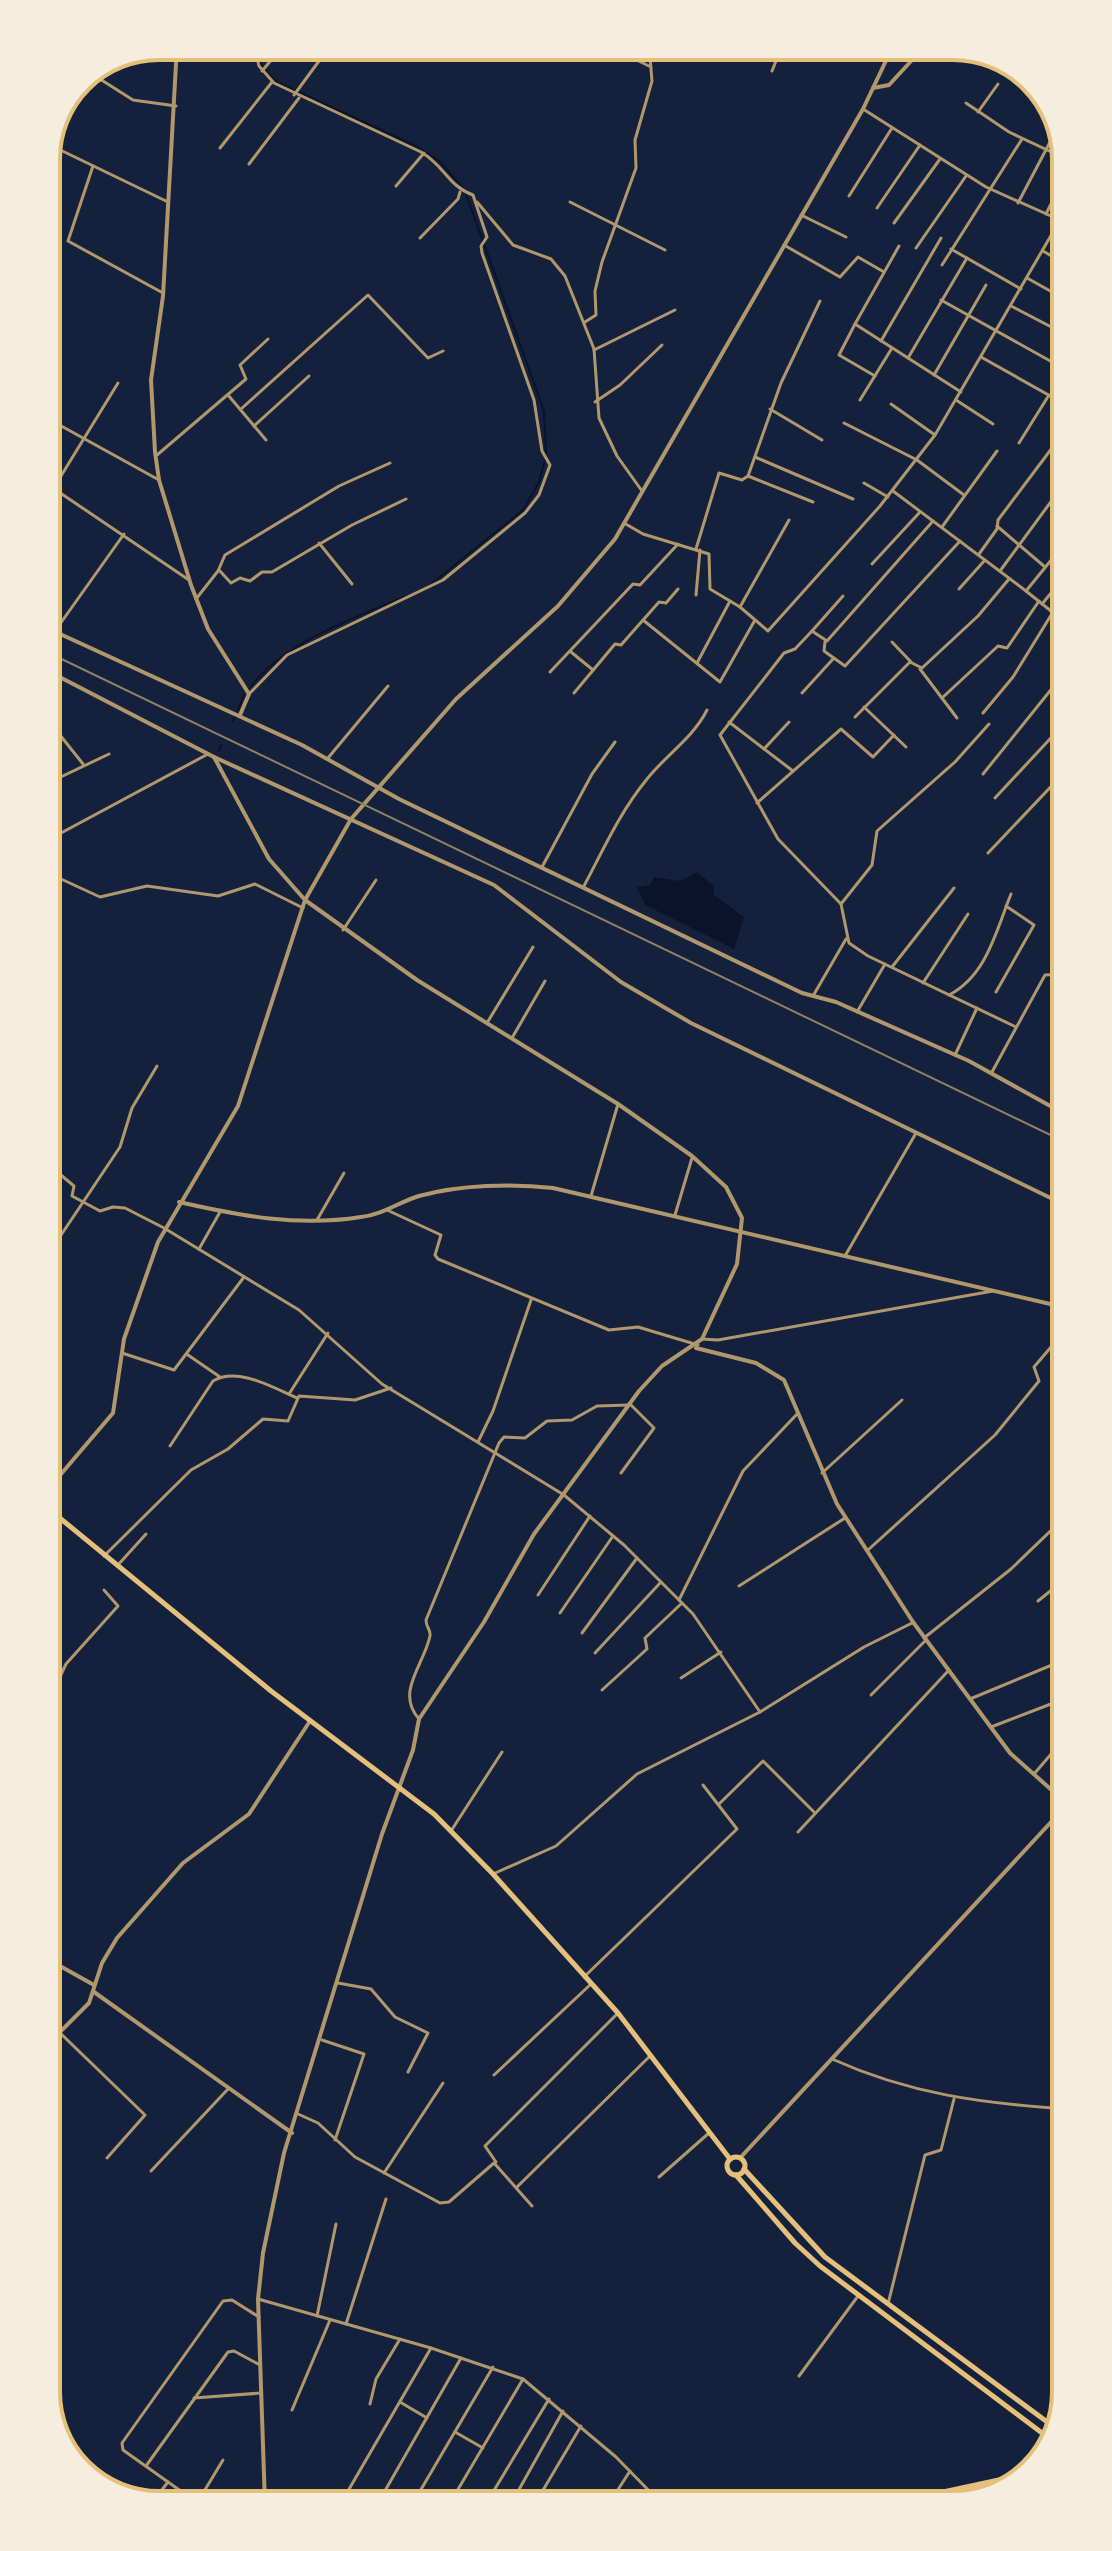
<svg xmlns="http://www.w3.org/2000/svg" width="1112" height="2551" viewBox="0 0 1112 2551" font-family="Quicksand,sans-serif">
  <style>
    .water { fill: #0b132b }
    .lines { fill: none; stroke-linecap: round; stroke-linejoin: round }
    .stream { stroke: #0b132b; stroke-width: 2 }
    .minor { stroke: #b1986c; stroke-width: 3 }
    .tertiary { stroke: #b1986c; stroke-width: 4 }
    .secondary { stroke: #e5c07b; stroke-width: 5 }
    .primary { stroke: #e5c07b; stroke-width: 5 }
    .rail { stroke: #918062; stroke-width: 2 }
    .rim { fill: none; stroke: #e5c07b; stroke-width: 4 }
  </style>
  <rect width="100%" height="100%" fill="#14213d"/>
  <!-- water -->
  <path class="water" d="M697 872 714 886V895L744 917 734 949 645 905 637 887 650 885 654 877 680 881Z"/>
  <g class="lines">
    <!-- stream -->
    <g class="stream">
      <path d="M261 46 260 63 275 81 418 147 439 161 463 188"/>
      <path d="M466 194 544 411 546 454"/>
      <path d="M431 584 523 510 539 482 545 460"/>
      <path d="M251 686C288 641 351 619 404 597"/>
      <path d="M238 710 244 695"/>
      <path d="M232 722 235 717"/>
      <path d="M219 751 221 746"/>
    </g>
    <!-- minor -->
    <g class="minor">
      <path d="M608 46 651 67"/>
      <path d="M758 46 778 56 772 71"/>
      <path d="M177 54 189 53 194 46"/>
      <path d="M262 71 283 46"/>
      <path d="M92 74 133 100 176 106"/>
      <path d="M294 95 330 46"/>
      <path d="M1033 97 1037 91"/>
      <path d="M966 103 1009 132 1060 156"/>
      <path d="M863 109 986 187 1060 220"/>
      <path d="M978 112 998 84"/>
      <path d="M50 145 168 202"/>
      <path d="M220 148 272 82"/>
      <path d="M249 164 299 98"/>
      <path d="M93 166 68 241 163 293"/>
      <path d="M396 186 424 153"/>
      <path d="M849 196 892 128"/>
      <path d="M477 202 513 245 551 259 565 276 594 349 599 418 617 456 642 491"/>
      <path d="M570 202 665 250"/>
      <path d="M1018 203 1060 123"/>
      <path d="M877 208 920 145"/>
      <path d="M1046 214 1060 186"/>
      <path d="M801 215 846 237"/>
      <path d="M894 223 940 159"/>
      <path d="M420 238 458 199 460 192"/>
      <path d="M784 245 840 277 858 257 884 272"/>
      <path d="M899 246 855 324 961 392"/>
      <path d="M916 248 966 176"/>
      <path d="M951 249 1021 289"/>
      <path d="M1043 251 1060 261"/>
      <path d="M942 265 1022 139"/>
      <path d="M1027 278 1061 297"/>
      <path d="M941 300 1061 367"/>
      <path d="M1011 306 1061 332"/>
      <path d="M585 322 596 315 595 291 602 262 636 168 635 140 652 81 649 46"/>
      <path d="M855 324 839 355 875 376"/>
      <path d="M881 341 941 238"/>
      <path d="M594 350 675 310"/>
      <path d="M981 357 1061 402"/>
      <path d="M908 358 967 258"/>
      <path d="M934 375 986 285"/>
      <path d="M228 395 266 440"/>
      <path d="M47 400 57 410 54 422 159 480"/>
      <path d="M860 400 892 348"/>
      <path d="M956 400 993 424"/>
      <path d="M595 402 620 385 662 345"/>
      <path d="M891 404 935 435"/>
      <path d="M241 409 368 295 428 358 443 351"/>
      <path d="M770 409 822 440"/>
      <path d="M844 423 917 460 964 495"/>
      <path d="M254 426 309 376"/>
      <path d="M1019 443 1049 395"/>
      <path d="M157 455 246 379 240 365 268 339"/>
      <path d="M755 457 853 499"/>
      <path d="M748 476 813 502"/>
      <path d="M864 483 888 497"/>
      <path d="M47 484 189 580"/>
      <path d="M53 489 118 383"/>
      <path d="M893 491 1026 591 1061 548"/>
      <path d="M933 521 827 641 812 631 795 649 784 653 720 735 778 839 841 904 849 943 868 956 1016 1027"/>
      <path d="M624 523 643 534 709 554 710 589 740 607 768 631 880 506 935 435 1060 220"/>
      <path d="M997 526 1045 567"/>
      <path d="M942 527 997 451"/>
      <path d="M319 543 352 584"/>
      <path d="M696 549 719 473 742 480 748 476 781 383 820 301"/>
      <path d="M979 554 997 529 998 520 1061 436"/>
      <path d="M872 564 920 512"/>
      <path d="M219 570 231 583 240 578 250 581 262 572H272L352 525 406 499"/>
      <path d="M1000 571 1061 488"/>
      <path d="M959 589 985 560"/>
      <path d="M1026 591 1061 619"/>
      <path d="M696 595 700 550"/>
      <path d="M196 599 218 571 225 555 339 486 390 463"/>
      <path d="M1042 604 1061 581"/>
      <path d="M740 607 789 520"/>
      <path d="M643 620 720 682 755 620"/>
      <path d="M55 631 124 534"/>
      <path d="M812 631 843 596"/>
      <path d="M825 642 824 651 845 666 960 541"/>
      <path d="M892 642 911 662"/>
      <path d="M571 652 593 670"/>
      <path d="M1053 653 1061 635"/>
      <path d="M697 663 730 601"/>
      <path d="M920 669 957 718"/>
      <path d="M550 672 633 584 640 585 678 544"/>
      <path d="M574 693 615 644 621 645 659 602 666 603 678 589"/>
      <path d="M802 693 833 659"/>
      <path d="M249 694 287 655 443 580 525 513 539 495 550 465 542 451 534 400 482 253 481 246 487 237 473 195C448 186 445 166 421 152L274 83 259 66 254 46"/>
      <path d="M942 698 998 646 1007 648 1039 601"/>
      <path d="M864 707 906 747"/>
      <path d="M983 713 1013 677 1053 612"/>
      <path d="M855 717 910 662 922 668 978 616 1009 579"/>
      <path d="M48 720 83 764"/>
      <path d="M729 722 793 771"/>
      <path d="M764 749 789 722"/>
      <path d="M328 758 388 686"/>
      <path d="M983 774 1062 676"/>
      <path d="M48 783 109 754"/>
      <path d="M995 798 1062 726"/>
      <path d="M757 803 841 729 873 757 894 735"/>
      <path d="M48 840 208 754"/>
      <path d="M988 853 1062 775"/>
      <path d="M542 867 592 774 615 742"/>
      <path d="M48 873 100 897 147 886 218 896 255 884 303 908"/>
      <path d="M584 886C604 848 620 812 647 779 666 755 693 738 707 710"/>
      <path d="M841 904 872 865 877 831 955 762 989 724"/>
      <path d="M343 930 376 880"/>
      <path d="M892 967 954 888"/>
      <path d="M923 983 968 914"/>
      <path d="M996 992 1034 925 1006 906"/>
      <path d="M949 995C987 975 996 931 1011 894"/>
      <path d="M813 996 846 939"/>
      <path d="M857 1012 885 964"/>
      <path d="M487 1023 533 947"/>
      <path d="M512 1038 545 981"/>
      <path d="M955 1055 977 1008"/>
      <path d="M992 1072 1045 975 1062 974"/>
      <path d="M49 1165 74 1186 72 1196 100 1211 113 1207 125 1208 164 1228 299 1310 382 1384 564 1495 624 1545 693 1614 760 1712"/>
      <path d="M49 1183 58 1172"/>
      <path d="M591 1196 618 1104"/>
      <path d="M387 1210 441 1235 435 1255 438 1259 609 1330 638 1327 698 1345"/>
      <path d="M675 1215 692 1158"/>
      <path d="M317 1220 344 1173"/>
      <path d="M199 1249 220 1212"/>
      <path d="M49 1253 120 1147 132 1108 157 1066"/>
      <path d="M845 1256 916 1133"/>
      <path d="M702 1339 718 1340 993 1291"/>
      <path d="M122 1353 174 1370 244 1277"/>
      <path d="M188 1355 220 1377"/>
      <path d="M289 1394 328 1333"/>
      <path d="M478 1442 493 1411 531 1300"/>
      <path d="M170 1446 213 1381C237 1366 274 1388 297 1398"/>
      <path d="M621 1473 654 1428 630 1404"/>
      <path d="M822 1473 902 1400"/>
      <path d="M868 1550 995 1435 1039 1381 1034 1367 1063 1333"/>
      <path d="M104 1556 191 1470 228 1449 263 1419 288 1421 299 1396 355 1400 391 1388"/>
      <path d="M117 1566 146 1534"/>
      <path d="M739 1586 845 1518"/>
      <path d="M538 1595 590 1516"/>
      <path d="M679 1600 743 1471 798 1413"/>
      <path d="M1038 1601 1064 1580"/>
      <path d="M560 1613 613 1536"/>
      <path d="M582 1633 637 1558"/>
      <path d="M924 1638 1011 1569 1064 1518"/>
      <path d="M595 1653 661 1582"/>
      <path d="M681 1678 721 1652"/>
      <path d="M602 1690 647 1649 645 1638 682 1603"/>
      <path d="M871 1695 926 1640"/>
      <path d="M50 1698 66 1664 118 1606 104 1590"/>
      <path d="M970 1699 1064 1660"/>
      <path d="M419 1719C395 1692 424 1665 430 1636 431 1629 426 1628 426 1620L499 1443 504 1437 525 1438 547 1421 572 1420 597 1406 629 1405"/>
      <path d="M991 1727 1064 1699"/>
      <path d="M1034 1774 1064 1739"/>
      <path d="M719 1804 763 1761 815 1813"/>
      <path d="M50 1827 56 1832"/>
      <path d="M451 1831 502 1752"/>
      <path d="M798 1832 949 1670"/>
      <path d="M493 1874 556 1846 637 1774 760 1712 864 1647 912 1623"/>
      <path d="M584 1977 737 1829 703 1785"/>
      <path d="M338 1983 371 1989 395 2017 428 2033 408 2072"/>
      <path d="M59 2032 145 2115 107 2158"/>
      <path d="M322 2040 364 2054 335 2140"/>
      <path d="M832 2059C910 2094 980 2103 1065 2109"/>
      <path d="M494 2075 591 1984"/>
      <path d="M298 2114 318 2123 355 2157 440 2203 449 2202 494 2163 532 2206"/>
      <path d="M496 2162 485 2146 618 2013"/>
      <path d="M151 2171 228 2089"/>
      <path d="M384 2173 443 2083"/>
      <path d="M659 2177 709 2133"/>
      <path d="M517 2187 650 2056"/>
      <path d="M258 2299 431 2348 523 2379 616 2457 659 2501"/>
      <path d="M888 2304 925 2155 941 2150 954 2099"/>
      <path d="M317 2316 336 2224"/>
      <path d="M346 2324 386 2199"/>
      <path d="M799 2376 858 2296"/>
      <path d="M194 2398 261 2393"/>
      <path d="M400 2402 427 2418"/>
      <path d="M370 2404 376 2379 400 2339"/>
      <path d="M292 2410 330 2320"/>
      <path d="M1051 2425 1058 2417"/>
      <path d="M455 2432 483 2448"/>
      <path d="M146 2466 228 2352 234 2351 260 2365"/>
      <path d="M487 2502 549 2399"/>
      <path d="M512 2502 563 2411"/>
      <path d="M536 2502 581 2426"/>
      <path d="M610 2502 630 2471"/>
      <path d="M197 2503 223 2460"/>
      <path d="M341 2503 431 2348"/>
      <path d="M378 2503 461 2358"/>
      <path d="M413 2503 493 2367"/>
      <path d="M450 2503 523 2379"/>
      <path d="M151 2504 168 2482"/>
      <path d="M199 2504 123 2450 122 2443 223 2301 232 2300 259 2317"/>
    </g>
    <!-- tertiary -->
    <g class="tertiary">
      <path d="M177 46 163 296 151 380 155 452 159 480 191 585 208 629 249 694 240 715"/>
      <path d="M873 88 889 85 925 46"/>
      <path d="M47 628 302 745 399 799 802 993 836 1002 969 1061 1063 1113"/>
      <path d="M48 671 214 757 494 885 621 982 691 1023 1063 1204"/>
      <path d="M214 757 269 859 305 900 417 980 618 1104 692 1156 726 1187 742 1218 737 1264 702 1339 662 1366 639 1391 534 1534 484 1622 419 1719 413 1750 382 1834 284 2153 263 2253 258 2299 265 2504"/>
      <path d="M179 1202C241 1216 298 1227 361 1217 382 1215 399 1202 419 1196 459 1185 512 1183 553 1188L1063 1307"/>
      <path d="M696 1348 756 1363 784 1380 837 1504 913 1622 1010 1753 1064 1801"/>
      <path d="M50 1487 113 1413 124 1339 158 1242 238 1106 305 900 351 819 456 699 558 606 615 539 863 109 893 46"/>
      <path d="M51 1961 94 1985"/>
      <path d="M94 1992 292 2133"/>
      <path d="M51 2041 89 2003 102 1963 117 1938 183 1863 249 1814 310 1721"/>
      <path d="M740 2158 1064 1808"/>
    </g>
    <!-- secondary -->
    <g class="secondary">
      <path d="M50 1510 271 1691 434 1814 493 1874 618 2013 730 2159"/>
      <circle cx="736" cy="2166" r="9"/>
      <path d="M744 2169 825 2257 1054 2427"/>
      <path d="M736 2175 795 2243 820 2266 1050 2439"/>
      <path d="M906 2500 1022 2475"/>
    </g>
    <!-- primary -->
    <path class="primary" d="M943 2499 1004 2488"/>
    <!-- rail -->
    <path class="rail" d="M47 652 1063 1141"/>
  </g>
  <!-- crop -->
  <path d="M0 0H1112V2551H0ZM159 60H953A99 99 0 0 1 1052 159V2392A99 99 0 0 1 953 2491H159A99 99 0 0 1 60 2392V159A99 99 0 0 1 159 60Z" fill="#f5edde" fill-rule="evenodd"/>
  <path class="rim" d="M159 60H953A99 99 0 0 1 1052 159V2392A99 99 0 0 1 953 2491H159A99 99 0 0 1 60 2392V159A99 99 0 0 1 159 60Z"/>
</svg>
